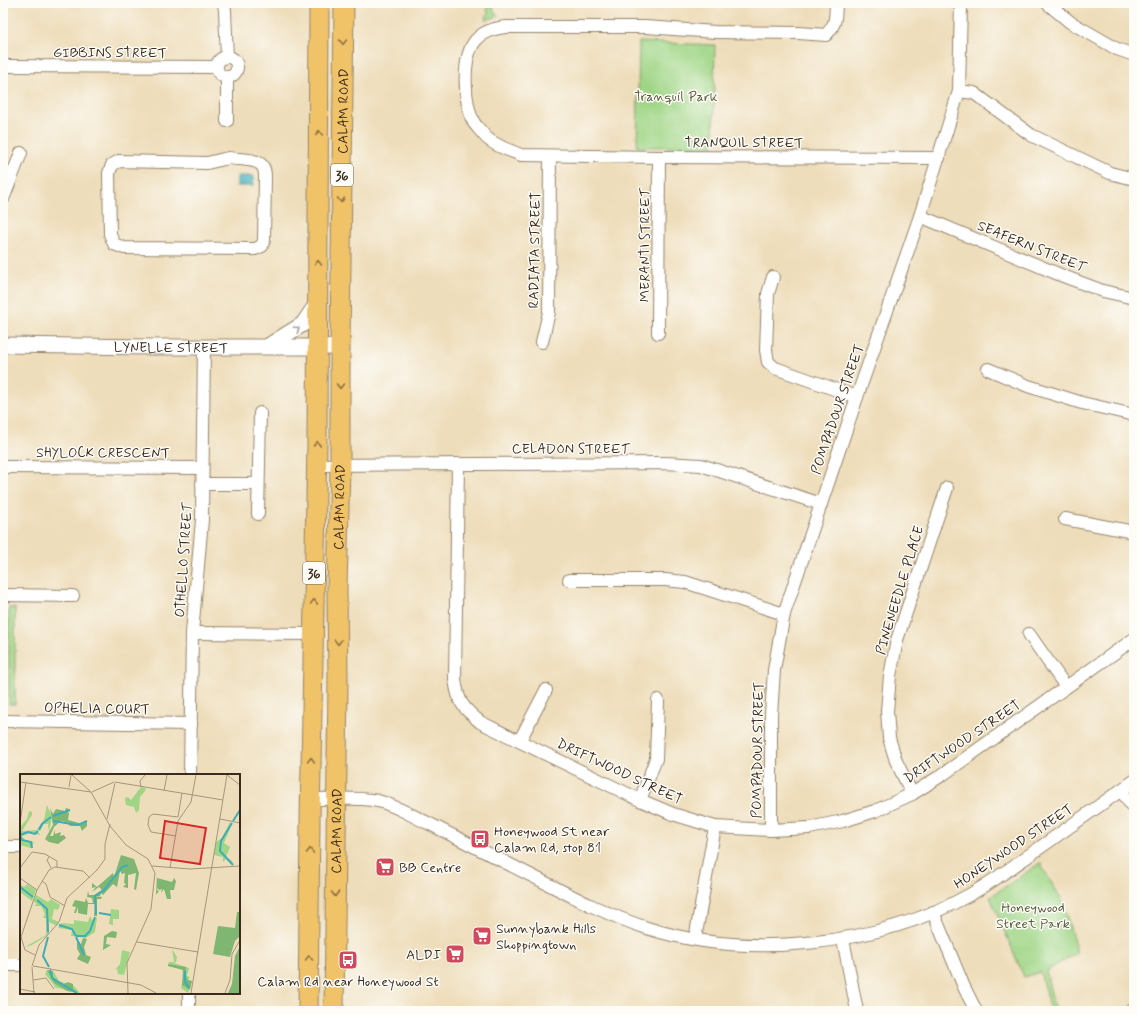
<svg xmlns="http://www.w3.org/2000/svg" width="1137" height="1014" viewBox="0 0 1137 1014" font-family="Mynerve,sans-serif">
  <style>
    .green { fill: #9fd585; stroke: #6d8052 }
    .water { fill: #3dadb9; stroke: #3c6c6c }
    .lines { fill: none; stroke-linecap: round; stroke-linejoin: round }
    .minor-casing { stroke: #94846c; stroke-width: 14 }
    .tertiary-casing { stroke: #94846c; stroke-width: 17 }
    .primary-casing { stroke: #94846c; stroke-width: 21 }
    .minor { stroke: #fff; stroke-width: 12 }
    .tertiary { stroke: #fff; stroke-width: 15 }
    .primary { stroke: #f1c369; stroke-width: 19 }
    .oneway { stroke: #8d6f40 }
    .oneway2 { stroke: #a79f9a }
    .labels { text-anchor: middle; stroke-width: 3; stroke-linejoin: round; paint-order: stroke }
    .shield { fill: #fdfcf7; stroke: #75695f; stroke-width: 1 }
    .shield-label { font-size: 13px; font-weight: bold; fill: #3b2a1e }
    .street-label { font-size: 14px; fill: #3b2a1e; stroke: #fdfcf7 }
    .park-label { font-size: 14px; fill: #595d3d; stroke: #fdfcf7 }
    .poi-label { font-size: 14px; fill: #3b2a1e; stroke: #fdfcf7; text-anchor: start }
    .inset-river { fill: none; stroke: #3dadb9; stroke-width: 2 }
    .inset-road { fill: none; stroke: #a6957c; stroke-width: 1 }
    .view { fill: #d62828; fill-opacity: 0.15; stroke: #d62828; stroke-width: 2 }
    .inset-edge { fill: none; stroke: #3b2a1e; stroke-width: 2 }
  </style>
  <rect width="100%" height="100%" fill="#fdfcf7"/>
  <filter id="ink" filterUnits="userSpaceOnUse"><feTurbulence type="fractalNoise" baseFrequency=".025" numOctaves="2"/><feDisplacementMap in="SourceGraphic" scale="8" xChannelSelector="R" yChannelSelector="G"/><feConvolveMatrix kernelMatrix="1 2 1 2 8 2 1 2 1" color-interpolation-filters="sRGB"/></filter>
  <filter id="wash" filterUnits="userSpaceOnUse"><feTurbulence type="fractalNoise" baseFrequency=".012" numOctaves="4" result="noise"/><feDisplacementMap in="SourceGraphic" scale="16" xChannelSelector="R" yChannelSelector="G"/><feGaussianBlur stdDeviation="0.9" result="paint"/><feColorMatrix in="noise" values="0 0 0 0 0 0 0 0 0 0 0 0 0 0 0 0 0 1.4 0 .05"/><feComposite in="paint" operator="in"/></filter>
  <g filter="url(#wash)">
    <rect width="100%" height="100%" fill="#eeddba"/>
    <!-- green -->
    <g class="green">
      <path d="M486 3H492L494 12 499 16 485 20 488 13Z"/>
      <path d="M639 42 715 45 713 147H637Z"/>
      <rect x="9" y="608" width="6" height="96"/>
      <path d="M1040 863 1063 902 1077 953 1046 971 1055 1011H1050L1040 972 1024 977 990 897Z"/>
    </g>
    <!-- water -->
    <path class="water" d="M237 176H254L253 186H237Z"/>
  </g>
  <g filter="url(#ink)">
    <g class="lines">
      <defs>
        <g id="minor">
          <path d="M224 3 225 11 227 57"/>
          <path d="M836 3C835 18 837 23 826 35L799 33 715 32 646 27H506C494 28 484 31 476 40 461 57 464 104 474 123 477 127 481 131 484 135 492 145 509 150 521 155L659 157 939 158"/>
          <path d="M1047 3 1070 22 1117 49 1134 55"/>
          <circle cx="227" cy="67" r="10"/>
          <path d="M3 66 217 67"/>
          <path d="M227 77V121"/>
          <path d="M959 91 974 93 1031 135 1110 173 1134 179"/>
          <path d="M229 158C239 160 258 158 263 167 265 170 265 174 265 177L264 240 262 246 255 249 124 248 114 244 110 234 109 173 112 165 119 161 207 163 224 159Z"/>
          <path d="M3 199 21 153"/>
          <path d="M920 216 1063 276 1103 291 1134 298"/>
          <path d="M773 277 768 294 766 350 768 362 775 368 857 397"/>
          <path d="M658 333 659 157"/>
          <path d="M542 342 549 312 550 157"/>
          <path d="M988 369 1028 386 1082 403 1134 415"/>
          <path d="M458 464 455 679C458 702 462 707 480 722L640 800 673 814 715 827 771 830 809 828 843 821 875 811 912 794 942 775 1134 639"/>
          <path d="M316 465 665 463 701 465 821 504"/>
          <path d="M3 467 202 468"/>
          <path d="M202 484H258"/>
          <path d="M258 514 260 413"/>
          <path d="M1065 519 1134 532"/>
          <path d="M569 580H665L685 582 784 614"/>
          <path d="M3 595 73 596"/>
          <path d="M192 633 313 634"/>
          <path d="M1029 634 1066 687"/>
          <path d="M4 721 191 724"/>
          <path d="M520 740 546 690"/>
          <path d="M190 775 192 633 202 520 204 347"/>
          <path d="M1121 790 1134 809"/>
          <path d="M912 794 896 761 889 738 887 711 890 676 897 640 947 488"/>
          <path d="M311 799C333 799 356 797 378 801 395 805 412 816 428 823 465 842 503 861 540 880 575 898 610 916 647 928 747 960 879 946 971 894 992 882 1011 868 1031 854 1065 830 1100 805 1134 781"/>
          <path d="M640 800 656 759 658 700"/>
          <path d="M771 830V715L774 670 784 614 857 397 920 216 959 91 961 3"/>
          <path d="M3 847H21"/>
          <path d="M933 912 964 987 976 1011"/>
          <path d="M695 939 715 827"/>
          <path d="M843 939 857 1011"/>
          <path d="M3 965H21"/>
          <path d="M189 1011V993"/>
          <path d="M1131 1011 1134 1010"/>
        </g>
        <g id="tertiary">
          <path id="s1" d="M3 345 151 347H340"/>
          <path d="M268 346 303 324 318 302"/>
        </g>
        <g id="primary">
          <path d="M308 1011 310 820 317 443 319 3"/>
          <path id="s2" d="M334 1011 338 681 337 590 340 465V347L344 3"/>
        </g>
      </defs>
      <!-- minor casing -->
      <use href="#minor" class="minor-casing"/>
      <!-- tertiary casing -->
      <use href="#tertiary" class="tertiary-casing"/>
      <!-- primary casing -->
      <use href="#primary" class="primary-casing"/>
      <!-- minor -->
      <use href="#minor" class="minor"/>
      <!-- tertiary -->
      <use href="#tertiary" class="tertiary"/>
      <!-- primary -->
      <use href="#primary" class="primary"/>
    </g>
    <!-- one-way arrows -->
    <defs><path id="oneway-chevron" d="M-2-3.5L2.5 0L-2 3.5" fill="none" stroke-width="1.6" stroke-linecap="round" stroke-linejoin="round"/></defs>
    <g class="oneway">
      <use href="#oneway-chevron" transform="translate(343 42) rotate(91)"/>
      <use href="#oneway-chevron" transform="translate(319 133) rotate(-90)"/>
      <use href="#oneway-chevron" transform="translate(341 200) rotate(91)"/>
      <use href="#oneway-chevron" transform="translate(318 263) rotate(-90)"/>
      <use href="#oneway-chevron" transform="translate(340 386) rotate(90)"/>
      <use href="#oneway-chevron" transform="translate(317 444) rotate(-89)"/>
      <use href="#oneway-chevron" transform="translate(314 602) rotate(-89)"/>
      <use href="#oneway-chevron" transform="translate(338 642) rotate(89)"/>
      <use href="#oneway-chevron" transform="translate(311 760) rotate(-89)"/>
      <use href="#oneway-chevron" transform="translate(310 851) rotate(-89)"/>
      <use href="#oneway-chevron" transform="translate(335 894) rotate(91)"/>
      <use href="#oneway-chevron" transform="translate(309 958) rotate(-90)"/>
    </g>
    <use class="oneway2" href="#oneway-chevron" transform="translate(297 329) rotate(-35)"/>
  </g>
  <!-- icons -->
  <defs>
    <symbol id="bus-square" viewBox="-11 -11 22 22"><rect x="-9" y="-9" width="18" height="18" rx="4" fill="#d1495b" stroke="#fdfcf7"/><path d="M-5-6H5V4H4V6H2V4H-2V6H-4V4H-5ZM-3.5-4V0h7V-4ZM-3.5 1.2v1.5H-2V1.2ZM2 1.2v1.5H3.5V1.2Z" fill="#fff"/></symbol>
    <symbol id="supermarket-square" viewBox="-11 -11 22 22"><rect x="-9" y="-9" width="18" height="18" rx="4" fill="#d1495b" stroke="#fdfcf7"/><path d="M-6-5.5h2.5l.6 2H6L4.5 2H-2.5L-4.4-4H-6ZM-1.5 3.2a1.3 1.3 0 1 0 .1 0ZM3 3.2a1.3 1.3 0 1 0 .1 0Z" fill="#fff"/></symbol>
  </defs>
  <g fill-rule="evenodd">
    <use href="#bus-square" x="469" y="828" width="22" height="22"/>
    <use href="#supermarket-square" x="374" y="856" width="22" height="22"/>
    <use href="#supermarket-square" x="471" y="925" width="22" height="22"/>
    <use href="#supermarket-square" x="444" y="943" width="22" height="22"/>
    <use href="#bus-square" x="337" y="949" width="22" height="22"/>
  </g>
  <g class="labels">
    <!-- shield labels -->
    <g class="shield">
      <rect x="331" y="164" width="22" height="22" rx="3"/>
      <rect x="303" y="562" width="22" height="22" rx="3"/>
    </g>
    <g class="shield-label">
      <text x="342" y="180">36</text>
      <text x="314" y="578">36</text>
    </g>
    <!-- street labels -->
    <g class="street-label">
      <text x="110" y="57">GIBBINS STREET</text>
      <text dy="5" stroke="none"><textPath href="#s2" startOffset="900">CALAM ROAD</textPath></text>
      <text x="744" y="147">TRANQUIL STREET</text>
      <text transform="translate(644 245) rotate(-90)" y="5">MERANTI STREET</text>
      <text transform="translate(1032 246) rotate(22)" y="5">SEAFERN STREET</text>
      <text transform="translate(534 250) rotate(-89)" y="5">RADIATA STREET</text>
      <text dy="5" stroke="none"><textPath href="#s1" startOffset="168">LYNELLE STREET</textPath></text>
      <text transform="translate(837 409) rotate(-71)" y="5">POMPADOUR STREET</text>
      <text x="571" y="453">CELADON STREET</text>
      <text x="103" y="457">SHYLOCK CRESCENT</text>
      <text dy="5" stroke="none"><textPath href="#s2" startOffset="504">CALAM ROAD</textPath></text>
      <text transform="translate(183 560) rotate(-86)" y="5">OTHELLO STREET</text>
      <text transform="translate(899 590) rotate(-73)" y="5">PINENEEDLE PLACE</text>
      <text transform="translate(97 708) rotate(1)" y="5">OPHELIA COURT</text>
      <text transform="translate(962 741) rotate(-34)" y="5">DRIFTWOOD STREET</text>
      <text transform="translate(757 750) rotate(-89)" y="5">POMPADOUR STREET</text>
      <text transform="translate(620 771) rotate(25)" y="5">DRIFTWOOD STREET</text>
      <text dy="5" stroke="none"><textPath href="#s2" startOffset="180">CALAM ROAD</textPath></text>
      <text transform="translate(1013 846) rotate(-34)" y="5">HONEYWOOD STREET</text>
    </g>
    <!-- park labels -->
    <g class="park-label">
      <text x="676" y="101">Tranquil Park</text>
      <text x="1033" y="912">Honeywood<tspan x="1033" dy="16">Street Park</tspan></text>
    </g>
    <!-- poi labels -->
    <g class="poi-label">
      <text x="494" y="836">Honeywood St near<tspan x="494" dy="16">Calam Rd, stop 81</tspan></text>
      <text x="399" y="872">BB Centre</text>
      <text x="496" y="933">Sunnybank Hills<tspan x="496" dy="16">Shoppingtown</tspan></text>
      <text x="441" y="959" text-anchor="end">ALDI</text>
      <text x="348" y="986" text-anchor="middle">Calam Rd near Honeywood St</text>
    </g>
  </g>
  <!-- overview -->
  <g transform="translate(20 774)">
    <rect width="220" height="220" fill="#eeddba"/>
    <path d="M121 13 126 14 125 17 120 23 119 36 116 39 114 33 106 31 105 24 108 23 111 26ZM27 31 32 43 29 58 28 50H24L20 57 17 55 24 46ZM9 37 12 38V41L2 57 17 56 20 61 10 59 2 62 5 66 14 68 11 74 0 71V53L7 45ZM210 48 212 50 204 69 210 73 206 83 211 86 214 91H212L206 85 203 88V83L194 81 196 68 202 64ZM0 110 4 113 7 110 16 116 12 127 0 118ZM16 121 28 128 31 125 40 131 38 136 34 135 32 145 39 148 37 152 29 148V160L12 171 5 173 26 161V144H23L25 140 21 132H14L17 130 13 127ZM91 135 99 136V145H93V151L89 150ZM70 142 72 146 77 143 75 158 66 164 51 162 52 156 38 154 41 149 54 150V146L68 148ZM152 175 157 183 156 188 154 189 169 194 167 202 170 203 168 206 172 207 168 219 161 214 164 200 162 195 148 192 149 188H154ZM102 176 110 178 104 201 98 200 97 195 95 196 100 190ZM27 196 33 197 39 207 54 212 60 219 34 213 35 212 25 200Z" fill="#9fd585"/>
    <path d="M30 34 33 40 36 35 45 37 46 34 49 35 50 37 46 36 49 39 48 46 63 50 67 46V52L62 57 60 52H51L48 51 50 49 41 47 34 53 30 62H33L35 56V60L41 58 40 62 44 61 46 64 38 70 29 68 25 65 33 51ZM101 81 114 85 119 99 116 116 114 115 116 99 108 101V114L103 113 106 110 104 109 105 99 102 100 100 97 97 113 93 110 83 121 81 119 80 122H75L82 123 81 125H77V142H74L75 130H68L67 141 58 139V133L56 139H54L56 133 52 132 55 126 65 128 66 124 68 129H73L72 124 67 123 68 117 69 121H74L82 116 79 113 72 118 76 113 72 114V109L77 113 93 99 94 103ZM137 101V104L152 108 154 104 156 107 154 116H150L151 125H147L144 115 141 119 142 115 139 116 137 114V116L139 117 136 121ZM217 138H220V162L215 167 210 183 193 180 198 152 215 154ZM92 157 97 158 96 164 87 163 86 170 91 171 83 176 84 162ZM63 164 67 165 64 173 66 181 71 183 68 190 57 185 60 180 57 175V166L61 170ZM220 172V219H208L212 210 215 182ZM148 190 166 193V202L168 206 172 207 170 216 162 211 163 196 148 192ZM27 196 33 197V203L42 211 48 208 53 210V215L58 219 47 217 34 209Z" fill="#7fb672"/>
    <path class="inset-river" d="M33 42 50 36M33 47 58 51 67 47M213 47 220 36M212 49 201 67 200 77 213 91M19 56 22 50 31 43M0 61 8 58 15 60 18 57M0 62 2 66 11 68 12 74M0 113 13 123M17 126 27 135 28 158M79 139 91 141M76 140 75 122 84 116 102 93 108 91M39 151 52 155 56 162M56 162H65L70 157 75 143M28 163 23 182 29 193M56 163 64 181M30 196 32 204 57 219M165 197V208L169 214"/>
    <path class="inset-road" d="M52 1 71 18 90 52 106 71 128 85 135 99 131 135 107 189 108 219M207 1 220 11M0 8 71 18M95 8 203 26M49 13 51 1M121 13 120 7 125 1M144 17 147 1M72 18 94 8M87 45 95 9M200 45 220 49M0 49 6 8M156 62 131 58 128 51 129 43 133 40 158 43 162 19M29 83 27 86 31 94M132 92 170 95 220 92M0 94 12 78 25 80 37 87V93M150 94 158 47 171 28 176 1M0 104 17 116M22 107 26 110 30 123 45 132M117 168 178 178M15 181 5 176 1 163 17 116 29 96 35 93 63 97 70 104M12 192 19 171 39 148 47 124 77 96 85 85V70L90 50M13 192 31 195M12 193 14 219M30 195 121 211 136 219M13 206 26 204 34 215M0 215 15 218M171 219 207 1M205 219 210 206 212 180 220 166"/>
    <path class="view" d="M145 47 186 54 180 90 140 84Z"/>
    <rect width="220" height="220" class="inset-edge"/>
  </g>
  <!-- margin -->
  <rect width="1137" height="1014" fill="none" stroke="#fdfcf7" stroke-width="16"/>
</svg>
